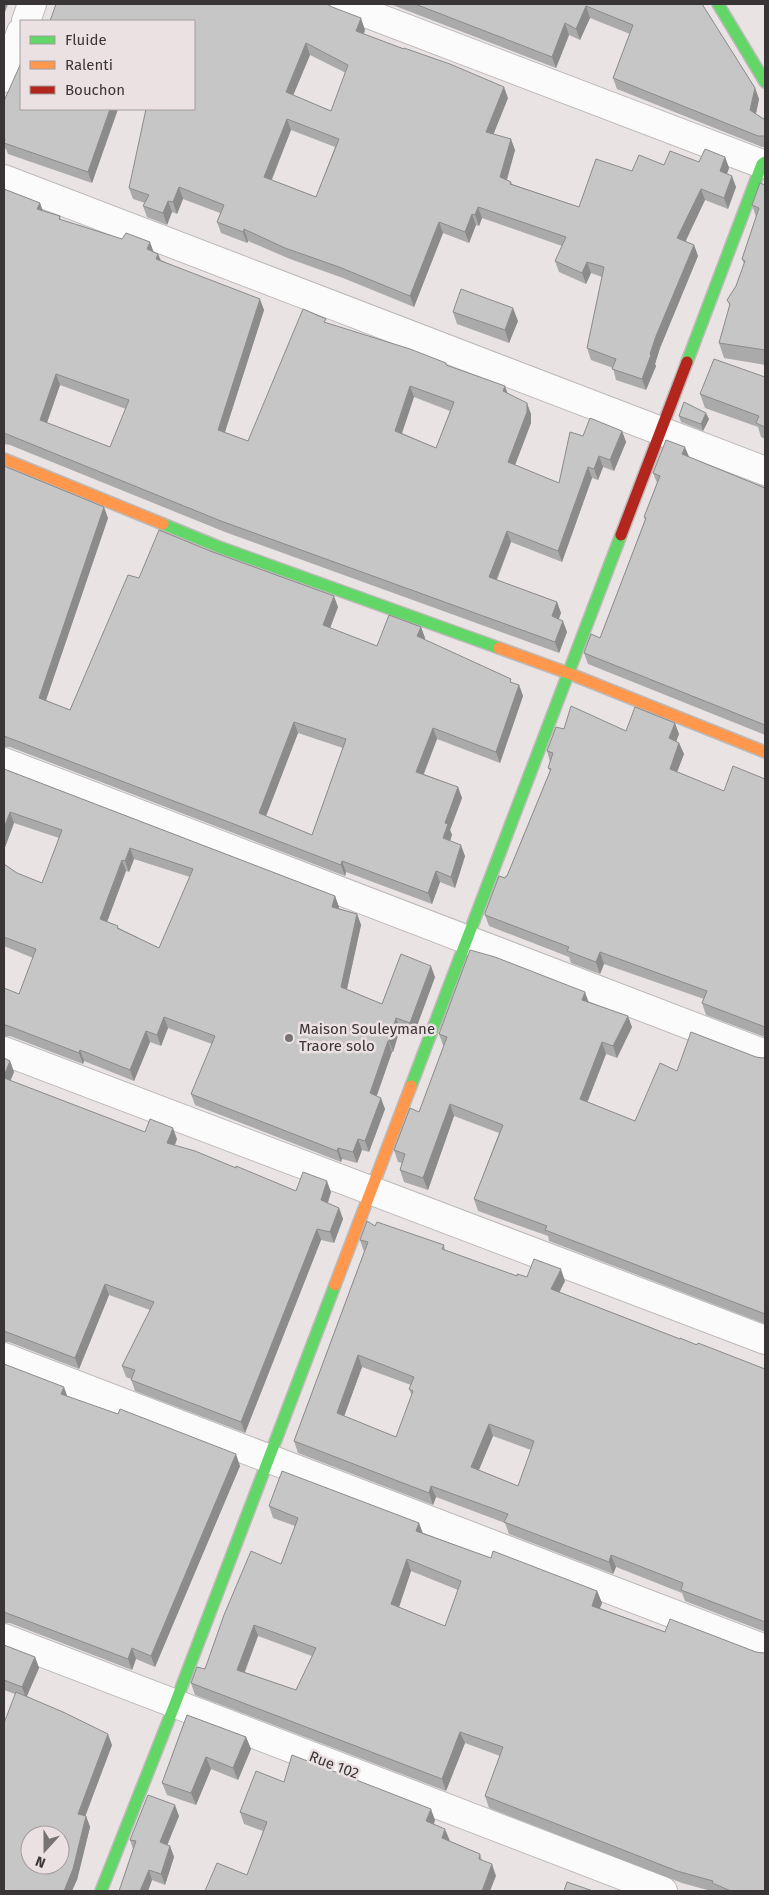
<svg xmlns="http://www.w3.org/2000/svg" width="769" height="1895" viewBox="0 0 769 1895" font-family="'Fira Sans',sans-serif">
	<style>
		.lines { fill: none; stroke-linecap: round; stroke-linejoin: round }
		.street-casing { stroke: #bebaba; stroke-width: 30 }
		.fast-casing { stroke: #bebaba; stroke-width: 14 }
		.slow-casing { stroke: #bebaba; stroke-width: 14 }
		.jam-casing { stroke: #bebaba; stroke-width: 14 }
		.street { stroke: #fcfbfb; stroke-width: 28 }
		.fast { stroke: #63d668; stroke-width: 11 }
		.slow { stroke: #ff974d; stroke-width: 11 }
		.jam { stroke: #b3261e; stroke-width: 11 }
		.wall { fill: #abaaab; fill-rule: evenodd }
		.shaded-wall { fill: #8b8b8b }
		.building { fill: #c7c6c7; stroke: #8b8b8b; fill-rule: evenodd }
		.poi-dot { fill: #777273; stroke: #ebe1e2; stroke-width: 2 }
		.labels { text-anchor: middle; dominant-baseline: central; stroke-width: 5; stroke-linejoin: round; paint-order: stroke }
		.poi-label { font-size: 15px; fill: #393536; stroke: #ebe1e2; text-anchor: start }
		.street-label { font-size: 15px; fill: #393536; stroke: #ebe1e2 }
	</style>
	<rect width="100%" height="100%" fill="#e9e3e4"/>
	<g class="lines">
		<defs>
			<path id="street" d="M342 4 762 164
				M26 21 32 4
				M4 78 21 32
				M4 179 765 471
				M4 762 765 1054
				M4 1051 765 1340
				M4 1357 765 1649
				M4 1638 663 1891"/>
			<path id="fast" d="M718 4 765 82
				M687 362 762 164 765 162
				M163 524 219 547 499 648
				M411 1086 621 535
				M101 1891 175 1704 335 1285"/>
			<path id="slow" d="M4 459 163 524
				M499 648 568 673 765 752
				M335 1285 411 1086"/>
			<path id="jam" d="M621 535 687 362"/>
		</defs>
		<use href="#street" class="street-casing"/>
		<use href="#fast" class="fast-casing"/>
		<use href="#slow" class="slow-casing"/>
		<use href="#jam" class="jam-casing"/>
		<use href="#street" class="street"/>
		<use href="#fast" class="fast"/>
		<use href="#slow" class="slow"/>
		<use href="#jam" class="jam"/>
	</g>
	<path class="wall" d="M390 4H702L755 88 759 99 756 114 765 120V147H762L617 89 613 78 630 34 590 18 580 40 569 35 556 68Z
		M194 21 365 30 364 34 508 98 493 134 515 150 507 180 511 182 512 184 579 207 632 171 664 165 699 162 725 157 729 168 727 174 736 187 728 209 705 200 685 241 694 245 698 256 660 348 655 364 656 366 646 390 616 380 613 368 591 360 587 348 602 277 591 273 586 284 559 272 555 261 562 246 482 218 479 226 476 225 469 243 443 233 414 307 343 278 290 259 248 241 247 243 221 233 217 222 220 213 183 199 177 214 172 212 167 225 147 217 143 206 145 203 133 199 129 188ZM310 55 346 73 331 111 293 95ZM291 130 335 147 316 197 272 180Z
		M4 101 21 109H118L92 183 8 154 6 149 4 148Z
		M765 185V365L724 358 719 343 730 306 727 300 736 286 744 264 742 259 756 217 752 205Z
		M4 189 40 203 42 210 60 216 61 220 158 254 161 260 264 310 225 432 248 441 327 323 447 366 508 394 531 414V423L515 465 559 483 583 436 622 431 626 442 614 471 603 467 598 480 592 478 562 562 511 542 497 580 557 602 561 613 558 619 567 632 559 653 225 532 10 445 4 444ZM60 385 126 409 110 447 47 423ZM414 397 450 411 436 448 402 433Z
		M453 312 518 321 509 343 457 324Z
		M765 377V439L761 437 758 427 705 408 700 394Z
		M679 416 709 419 703 431 681 422Z
		M689 457 765 488V735L588 664 584 653 600 638 620 586 645 520 644 517 657 483 653 473Z
		M4 466 108 518 46 700 70 710 139 578 338 607 330 628 377 646 421 627 425 638V640L512 683 519 685 523 696 500 763 437 739 424 774 458 787 462 798 450 830 452 835 450 841 465 856 455 888 440 882 432 904 346 872 345 876 10 747H4ZM298 733 343 748 312 835 266 816Z
		M564 729 626 731 679 734 676 741 679 743 684 754 677 772 724 791 765 779V1037L706 1015 702 1003 704 999 604 964 600 974 571 963 569 957 489 926 485 915 505 878 507 876 550 771 548 768 550 762 547 751Z
		M4 769 335 896 339 907 338 908 357 914 361 925 347 989 382 1004 435 977 414 1034 400 1029 393 1052H392L376 1096 385 1109 369 1152 362 1150 357 1163 342 1159 341 1162 195 1105 191 1094 212 1044 168 1028 161 1046 150 1042 134 1081 84 1061 83 1064 10 1036 4 1037V988L19 994 33 958 4 946V864L17 873 42 883 59 838 14 823 4 850ZM134 859 190 877 159 948 107 922 126 871 129 872Z
		M588 1002 632 1027 617 1058 606 1054 587 1102 635 1121 677 1071 756 1057 763 1058 765 1057V1324L549 1241 548 1236 478 1211 474 1199 499 1133 454 1116 428 1190 404 1182 400 1170 402 1163 398 1162 394 1150 419 1112 444 1046 443 1045 439 1034Z
		M4 1058 10 1061 14 1072 10 1081 145 1132 177 1139 175 1145 296 1191 331 1192 328 1203 339 1208 343 1219 334 1243 321 1240 245 1433 135 1391 131 1379 126 1377 122 1366 150 1310 109 1295 79 1369 9 1342H4Z
		M375 1226 444 1245 445 1250 517 1276 527 1277 565 1281 559 1292 680 1339 765 1369V1632L685 1601 682 1593 616 1567 613 1574 509 1534 505 1523 436 1497 433 1505 298 1453 294 1441 364 1252 360 1240ZM362 1367 411 1385 409 1389 412 1396 396 1437 344 1416ZM493 1436 531 1450 518 1486 479 1470Z
		M4 1364 67 1396 240 1466 155 1667 136 1659 132 1670 10 1623H4Z
		M269 1506 419 1523 423 1533 491 1558 597 1591 602 1603 600 1608 665 1632 756 1652 763 1653 765 1891H711L682 1883 489 1808 485 1796 500 1756 465 1743 446 1791 195 1695 191 1683 205 1669 281 1564 295 1526 273 1518ZM411 1571 458 1590 445 1626 399 1607ZM258 1636 312 1656 296 1690 245 1672Z
		M4 1645 35 1657 39 1668 27 1696 112 1745 85 1816H86L90 1827 77 1880 15 1694 4 1690Z
		M187 1715 246 1737 251 1749 238 1780 211 1769 196 1805 167 1795 162 1783Z
		M284 1782 435 1820 434 1824 450 1841 480 1854 482 1860 496 1876 247 1875 263 1831 244 1824 240 1812Z
		M179 1816 167 1845 170 1846 174 1857 165 1885 152 1880 148 1891H119L133 1849 130 1840Z"/>
	<path class="shaded-wall" d="M4 4H8L4 15Z
		M586 6 590 18 580 40 576 29Z
		M361 18 365 30 360 42 356 31Z
		M565 23 569 35 556 68 552 57Z
		M306 43 310 55 290 103 286 92Z
		M504 87 508 98 490 143 486 132Z
		M755 88 759 99 754 122 750 110Z
		M110 109H118L92 183 88 172Z
		M287 119 291 130 268 188 264 177Z
		M511 139 515 150 504 189 500 177Z
		M725 157 729 168 724 182 720 171Z
		M732 176 736 187 728 209 724 198Z
		M179 187 183 199 177 214 173 202Z
		M701 189 705 200 682 249 677 238Z
		M168 201 172 212 167 225 163 213Z
		M40 203 44 214 37 209Z
		M478 207 482 218 479 226 475 215Z
		M472 214 476 225 469 243 465 232Z
		M439 222 443 233 414 307 410 296Z
		M244 229 248 241 247 243 243 232Z
		M150 242 154 253 147 249Z
		M694 245 698 256 660 348 655 364 656 366 646 390 642 379 650 354 656 336Z
		M158 254 162 265 156 259Z
		M587 262 591 273 586 284 582 273Z
		M260 299 264 310 222 441 218 430Z
		M513 308 518 321 509 343 505 330Z
		M56 374 60 385 44 431 40 420Z
		M410 386 414 397 399 442 395 431Z
		M505 386 509 397 503 391Z
		M527 403 531 414V423L512 473 508 462Z
		M706 413 709 419 703 431 701 424Z
		M622 431 626 442 614 471 610 460Z
		M685 447 690 459 682 454Z
		M599 456 603 467 598 480 594 469Z
		M588 467 592 478 562 562 558 551Z
		M104 507 108 518 43 709 39 698Z
		M507 531 511 542 493 588 489 577Z
		M334 596 338 607 327 636 323 625Z
		M557 602 561 613 556 627 552 616Z
		M563 621 567 632 559 653 555 642Z
		M421 627 425 638 421 647 417 636Z
		M519 685 523 696 500 763 496 752Z
		M294 722 298 733 263 824 259 813Z
		M675 723 679 734 673 750 669 738Z
		M433 728 437 739 420 783 416 772Z
		M679 743 684 754 674 780 670 769Z
		M458 787 462 798 450 830 452 835 447 849 443 838 445 823Z
		M10 812 14 823 4 850V828Z
		M461 845 465 856 455 888 451 877Z
		M130 848 134 859 129 872 125 861Z
		M122 860 126 871 104 930 100 919Z
		M342 861 346 872 345 876 341 865Z
		M436 871 440 882 432 904 428 893Z
		M335 896 339 907 336 918 332 907Z
		M357 914 361 925 345 998 341 987Z
		M600 952 604 964 600 974 596 962Z
		M431 966 435 977 414 1034 410 1023Z
		M585 992 589 1003 582 1000Z
		M628 1016 632 1027 617 1058 613 1046Z
		M164 1017 168 1028 161 1046 157 1035Z
		M396 1018 400 1029 393 1052 389 1041Z
		M146 1031 150 1042 134 1081 130 1070Z
		M388 1041 392 1052 374 1104 370 1093Z
		M602 1042 606 1054 584 1111 580 1099Z
		M80 1050 84 1061 83 1064 79 1053Z
		M10 1061 14 1072 7 1089 4 1080V1076Z
		M381 1098 385 1109 369 1152 365 1141Z
		M450 1104 454 1116 428 1190 423 1178Z
		M173 1128 177 1139 171 1154 167 1143Z
		M358 1139 362 1150 357 1163 353 1152Z
		M338 1148 342 1159 341 1162 337 1151Z
		M327 1181 331 1192 325 1211 321 1200Z
		M339 1208 343 1219 334 1243 330 1232Z
		M317 1229 321 1240 245 1433 241 1422Z
		M561 1269 565 1281 555 1301 551 1289Z
		M105 1284 109 1295 79 1369 75 1358Z
		M358 1355 362 1367 341 1425 337 1413Z
		M64 1387 68 1398 61 1394Z
		M489 1424 493 1436 475 1479 471 1467Z
		M236 1454 240 1466 155 1667 151 1656Z
		M431 1486 436 1497 433 1505 429 1493Z
		M419 1523 423 1535 416 1531Z
		M611 1555 616 1567 613 1574 609 1562Z
		M407 1559 411 1571 396 1616 391 1604Z
		M597 1591 602 1603 596 1617 592 1606Z
		M254 1625 258 1636 241 1681 237 1670Z
		M132 1648 136 1659 132 1670 128 1659Z
		M35 1657 39 1668 26 1698 22 1687Z
		M460 1732 465 1743 446 1791 442 1779Z
		M108 1734 112 1745 82 1825 78 1814Z
		M246 1737 251 1749 238 1780 233 1768Z
		M206 1757 211 1769 196 1805 191 1793Z
		M175 1805 179 1816 164 1853 160 1842Z
		M431 1809 435 1820 430 1833 426 1821Z
		M86 1816 90 1827 77 1880 72 1891H64Z
		M445 1829 450 1841 442 1838Z
		M170 1846 174 1857 165 1885 161 1874Z
		M492 1864 496 1876 490 1891H482Z
		M149 1870 152 1880 148 1891H140Z"/>
	<path class="building" d="M56 4H327L332 7 361 18 356 31 404 49V48L450 64 504 87 486 132 511 139 500 177 511 182 510 184 579 207 596 159 632 171 639 155 664 165 670 151 699 162 705 149 725 157 720 171 732 176 724 198 701 189 677 238 694 245 656 336 650 354 651 355 642 379 612 369 616 359 587 348 604 267 587 262 582 273 555 261 566 237 478 207 475 215 472 214 465 232 439 222 410 296 339 267 285 248 244 229 243 232 217 222 224 205 179 187 173 202 168 201 163 213 143 206 149 195 129 188 146 109H194V21H50ZM306 43 348 65 331 111 286 92ZM287 119 339 139 316 197 264 177Z
		M415 4H702L755 88 750 110 765 120V136H758L613 78 633 25 586 6 576 29 565 23 552 57Z
		M21 63V109H110L88 172 4 143 5 139H4V101Z
		M760 183 765 185V350L719 343 730 304 727 300 736 286 745 261 742 259 759 208 752 205Z
		M4 189 40 203 37 209 60 216 59 219 122 239 126 233 150 242 147 249 158 254 156 259 260 299 218 430 248 441 303 309 326 319 324 322 410 349 446 363V365L505 386 503 391 527 403V412L508 462 559 483 570 432 583 436 590 418 622 431 610 460 599 456 594 469 588 467 558 551 507 531 489 577 557 602 552 616 563 621 555 642 221 521 4 433ZM56 374 129 400 110 447 40 420ZM410 386 454 402 436 448 395 431Z
		M461 289 513 308 505 330 453 312Z
		M714 359 765 377V427L756 423 759 416 700 394Z
		M684 402 706 413 701 424 679 416Z
		M666 440 685 447 682 454 765 488V725L584 653 591 634 600 638 620 586 646 518 644 517 660 476 653 473Z
		M4 466 104 507 39 698 70 710 128 575 139 578 159 530 210 551 334 596 323 625 377 646 389 615 421 627 417 636 511 679 510 682 519 685 496 752 433 728 416 772 458 787 445 823 448 824 443 838 461 845 451 877 436 871 428 893 342 861 341 865 4 736ZM294 722 346 739 312 835 259 813Z
		M571 706 626 731 635 707 675 723 669 738 679 743 670 769 724 791 733 766 765 779V1027L702 1003 707 991 600 952 596 962 567 951 569 947 485 915V913L499 876 505 878 506 876H507L551 769 548 768 553 753 547 751 556 727 564 729Z
		M4 769 335 896 332 907 357 914 341 987 382 1004 401 954 431 966 410 1023 396 1018 389 1041H388L370 1093 381 1098 365 1141 358 1139 353 1152 338 1148 337 1151 191 1094 215 1036 164 1017 157 1035 146 1031 130 1070 80 1050 79 1053 6 1025H4V988L19 994 36 949 4 937V864L17 873 42 883 62 830 10 812 4 828ZM130 848 193 869 159 948 117 928 118 926 100 919 122 860 125 861Z
		M470 950 495 957 585 992 582 1000 628 1016 613 1046 602 1042 580 1099 635 1121 660 1063 677 1071 691 1032 756 1057 763 1058 765 1057V1314L545 1230 547 1226 474 1199 503 1125 450 1104 423 1178 400 1170 405 1154 394 1150 410 1108 419 1112 447 1037 439 1034Z
		M4 1058 10 1061 4 1076Z
		M4 1078 145 1132 150 1119 173 1128 167 1143 195 1151 236 1168V1166L296 1191 303 1172 327 1181 321 1200 339 1208 330 1232 317 1229 241 1422 131 1380 135 1370 122 1366 154 1302 105 1284 75 1358 4 1331Z
		M367 1221 375 1226 377 1222 444 1245 442 1249 517 1276V1274L527 1277 534 1259 561 1269 551 1289 680 1339V1338L697 1345 698 1343 765 1369V1622L681 1590 683 1583 611 1555 609 1562 504 1522 508 1514 431 1486 429 1493 294 1441 368 1242 360 1240ZM358 1355 414 1377 409 1389 413 1391 396 1437 337 1413ZM489 1424 534 1441 518 1486 471 1467Z
		M4 1364 64 1387 61 1394 118 1414 120 1409 236 1454 151 1656 132 1648 128 1659 4 1612Z
		M282 1471 419 1523 416 1531 491 1558 493 1551 597 1591 592 1606 665 1632 670 1619 756 1652 763 1653 765 1652V1891H731L712 1883 713 1881 677 1871 485 1796 503 1747 460 1732 442 1779 191 1683 197 1667 205 1669 224 1615 251 1551 281 1564 298 1518 269 1506ZM407 1559 461 1581 445 1626 391 1604ZM254 1625 316 1648 296 1690 237 1670Z
		M4 1645 35 1657 22 1687 4 1680Z
		M16 1692 63 1712 108 1734 78 1814 86 1816 73 1869 64 1891H4V1723ZM30 1835H60V1865H30Z
		M187 1715 246 1737 233 1768 206 1757 191 1793 162 1783Z
		M292 1755 431 1809 426 1821 445 1829 442 1838 480 1854 479 1859 492 1864 482 1891H205L217 1863 247 1875 267 1822 240 1812 256 1771 284 1782Z
		M148 1795 175 1805 160 1842 170 1846 161 1874 149 1870 140 1891H119L136 1841 130 1840Z
		M567 1882 593 1891H564Z"/>
	<circle class="poi-dot" cx="289" cy="1038" r="5"/>
	<g class="labels">
		<g class="poi-label">
			<text x="299" y="1029">Maison Souleymane<tspan x="299" dy="17">Traore solo</tspan></text>
		</g>
		<g class="street-label">
			<text transform="translate(334 1765) rotate(21)">Rue 102</text>
		</g>
	</g>
	<rect width="769" height="1895" fill="none" stroke="#393536" stroke-width="10"/>
	<rect x="20" y="20" width="175" height="90" fill="#ebe1e2" stroke="#a49c9d"/>
	<rect x="30" y="36" width="25" height="8" fill="#63d668" stroke="#a49c9d"/>
	<text x="65" y="45" font-size="15" fill="#393536">Fluide</text>
	<rect x="30" y="61" width="25" height="8" fill="#ff974d" stroke="#a49c9d"/>
	<text x="65" y="70" font-size="15" fill="#393536">Ralenti</text>
	<rect x="30" y="86" width="25" height="8" fill="#b3261e" stroke="#a49c9d"/>
	<text x="65" y="95" font-size="15" fill="#393536">Bouchon</text>
	<g transform="translate(45 1850) rotate(201)"><circle r="24" fill="#ebe1e2" stroke="#a49c9d"/>
	<path d="M0-4L9 19L0 12L-9 19Z" fill="#777273"/>
	<text y="-8" font-size="14" font-weight="bold" text-anchor="middle" fill="#393536">N</text>
	</g>
</svg>
